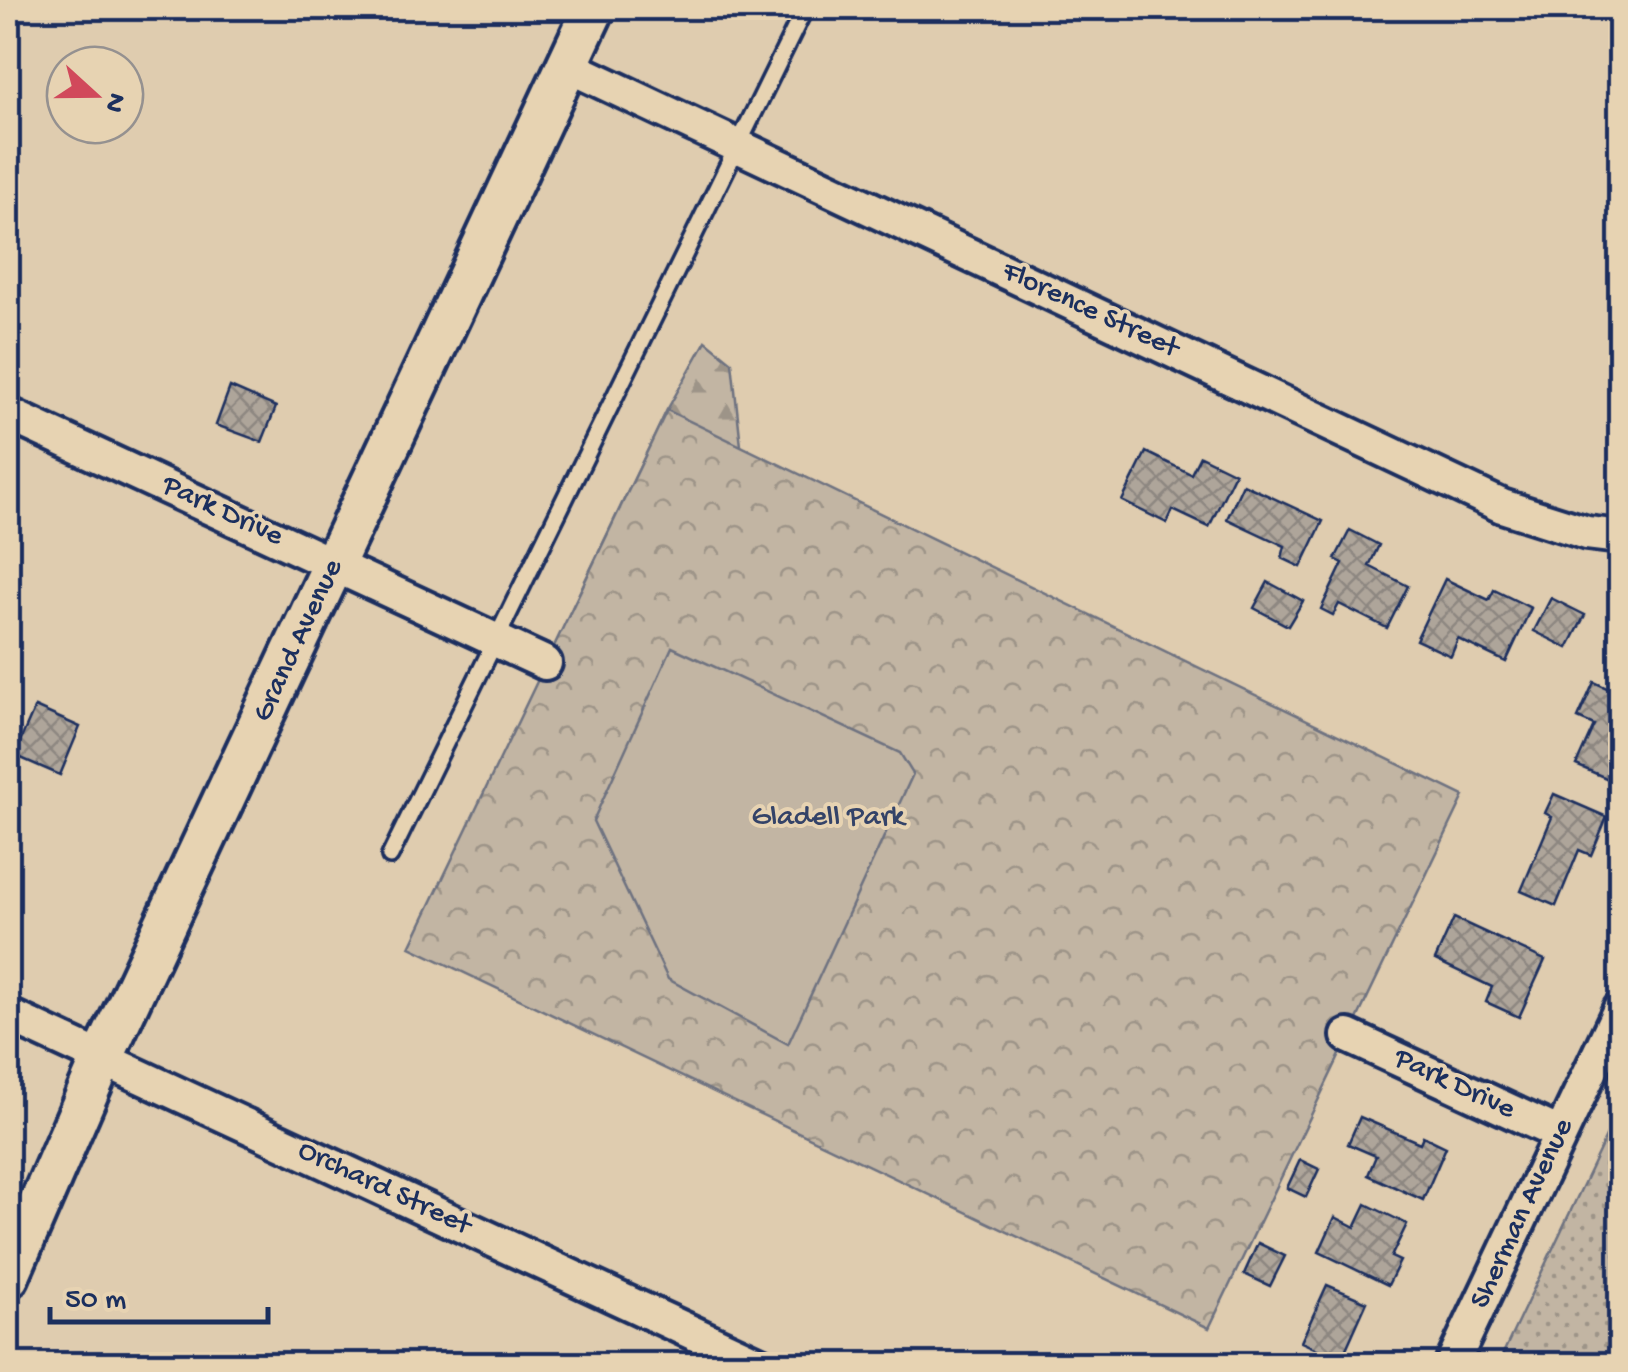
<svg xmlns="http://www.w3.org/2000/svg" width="1628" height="1372" viewBox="0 0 1628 1372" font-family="'Gochi Hand',sans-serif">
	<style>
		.grass { fill: url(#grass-dots); stroke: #6e7280; stroke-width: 2.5 }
		.forest { fill: url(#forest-firs); stroke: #6e7280; stroke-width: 2.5 }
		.park { fill: url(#park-crowns); stroke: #6e7280; stroke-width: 2.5 }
		.pitch { fill: #c2b5a3; stroke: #6e7280; stroke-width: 2.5 }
		.building { fill: url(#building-cross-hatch); stroke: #1b2f5e; stroke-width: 2.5 }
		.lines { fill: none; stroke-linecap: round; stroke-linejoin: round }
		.service-casing { stroke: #1b2f5e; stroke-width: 22 }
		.minor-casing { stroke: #1b2f5e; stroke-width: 40 }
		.tertiary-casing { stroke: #1b2f5e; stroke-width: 48 }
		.service { stroke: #e7d3b2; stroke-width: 15 }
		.minor { stroke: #e7d3b2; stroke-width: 32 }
		.tertiary { stroke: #e7d3b2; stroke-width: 40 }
		.labels { text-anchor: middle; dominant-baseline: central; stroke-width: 8; stroke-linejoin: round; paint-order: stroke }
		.street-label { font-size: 30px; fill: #1b2f5e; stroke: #e7d3b2 }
		.park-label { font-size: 30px; fill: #344368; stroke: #e7d3b2 }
	</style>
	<defs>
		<pattern id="grass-dots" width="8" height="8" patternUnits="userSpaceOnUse" patternTransform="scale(2.5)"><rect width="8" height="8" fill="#c2b5a3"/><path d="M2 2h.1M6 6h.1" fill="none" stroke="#9d9488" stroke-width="1.8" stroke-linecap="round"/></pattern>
		<pattern id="forest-firs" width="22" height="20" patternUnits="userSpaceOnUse" patternTransform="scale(2.5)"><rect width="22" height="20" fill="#c2b5a3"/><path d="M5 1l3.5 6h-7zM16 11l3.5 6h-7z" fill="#9d9488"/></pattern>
		<pattern id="park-crowns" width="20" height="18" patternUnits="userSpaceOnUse" patternTransform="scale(2.5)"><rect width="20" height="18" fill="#c2b5a3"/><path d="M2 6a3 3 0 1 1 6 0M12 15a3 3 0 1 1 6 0" fill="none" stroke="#9d9488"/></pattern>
		<pattern id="building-cross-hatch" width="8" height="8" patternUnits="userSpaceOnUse" patternTransform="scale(2.5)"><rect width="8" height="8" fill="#aea59a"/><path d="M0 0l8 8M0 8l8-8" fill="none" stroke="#8d8781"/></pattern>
	</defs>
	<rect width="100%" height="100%" fill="#dfccaf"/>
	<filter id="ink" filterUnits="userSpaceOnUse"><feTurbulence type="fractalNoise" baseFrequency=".01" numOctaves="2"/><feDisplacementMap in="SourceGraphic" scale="20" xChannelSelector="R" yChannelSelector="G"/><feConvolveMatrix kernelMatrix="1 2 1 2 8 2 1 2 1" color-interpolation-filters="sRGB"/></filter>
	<g filter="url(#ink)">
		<path class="grass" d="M1620 1107V1364H1498Z"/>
		<path class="forest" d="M706 341 732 362 741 446 768 519 569 614 667 410Z"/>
		<path class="park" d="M667 410 1464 796 1209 1328 410 947Z"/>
		<path class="pitch" d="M672 647 900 753 913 774 788 1044 668 979 593 821Z"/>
		<path class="building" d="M230 387 276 407 262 442 216 425Z
			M1146 452 1191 474 1200 456 1235 473 1209 527 1173 510 1167 523 1122 501Z
			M1243 484 1323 521 1301 567 1282 558 1285 546 1227 519Z
			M1350 530 1379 545 1369 566 1408 586 1387 628 1339 604 1333 615 1321 609 1343 563 1335 559Z
			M1445 579 1489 600 1494 590 1531 608 1506 662 1458 639 1451 656 1416 640Z
			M1268 582 1303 601 1288 626 1254 608Z
			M1551 598 1585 615 1568 648 1534 631Z
			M1594 682 1620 694V784L1576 765 1594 725 1578 718Z
			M35 707 80 727 60 775 14 755Z
			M1554 794 1607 817 1591 855 1579 850 1556 906 1521 891 1552 817 1545 813Z
			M1454 918 1545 960 1519 1017 1486 1002 1492 987 1435 960Z
			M1360 1117 1420 1143 1423 1136 1446 1147 1423 1200 1368 1175 1376 1156 1348 1144Z
			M1300 1160 1319 1169 1306 1197 1287 1188Z
			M1366 1204 1407 1224 1391 1257 1400 1261 1388 1285 1319 1252 1335 1217 1355 1227Z
			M1258 1243 1285 1256 1270 1286 1244 1274Z
			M1327 1285 1367 1302 1341 1360 1301 1342Z"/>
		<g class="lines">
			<defs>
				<path id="service" d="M390 856 805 8"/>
				<path id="minor" d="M566 65 1502 506 1587 533 1620 537
					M8 414 545 663
					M8 1015 760 1364
					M1348 1036 1560 1134
					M1452 1364 1620 1009"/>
				<path id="tertiary" d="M8 1277 103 1057 594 8"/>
			</defs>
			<use href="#service" class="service-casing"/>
			<use href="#minor" class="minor-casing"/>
			<use href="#tertiary" class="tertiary-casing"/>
			<use href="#service" class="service"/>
			<use href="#minor" class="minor"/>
			<use href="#tertiary" class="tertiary"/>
		</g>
	</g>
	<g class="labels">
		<g class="street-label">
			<text transform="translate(1090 311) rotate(25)">Florence Street</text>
			<text transform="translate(222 512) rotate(25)">Park Drive</text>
			<text transform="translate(299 641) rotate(-65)">Grand Avenue</text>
			<text transform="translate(1454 1085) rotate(25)">Park Drive</text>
			<text transform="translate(384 1189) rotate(25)">Orchard Street</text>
			<text transform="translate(1523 1214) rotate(-65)">Sherman Avenue</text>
		</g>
		<g class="park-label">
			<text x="828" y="818">Gladell Park</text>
		</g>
	</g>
	<rect width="1628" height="1372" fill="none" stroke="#e7d3b2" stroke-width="40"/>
	<rect x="20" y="20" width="1588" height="1332" fill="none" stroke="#1b2f5e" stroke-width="4" filter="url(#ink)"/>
	<g transform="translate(95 95) rotate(111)"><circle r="48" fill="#e7d3b2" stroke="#959190" stroke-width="2.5"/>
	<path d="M0-8L18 38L0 25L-18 38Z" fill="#d1495b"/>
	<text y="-15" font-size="28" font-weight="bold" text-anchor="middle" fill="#1b2f5e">N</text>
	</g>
	<path d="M50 1307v15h218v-15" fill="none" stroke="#1b2f5e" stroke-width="5"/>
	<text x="65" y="1307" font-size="30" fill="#1b2f5e" stroke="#e7d3b2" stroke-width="8" paint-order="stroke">50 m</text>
</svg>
